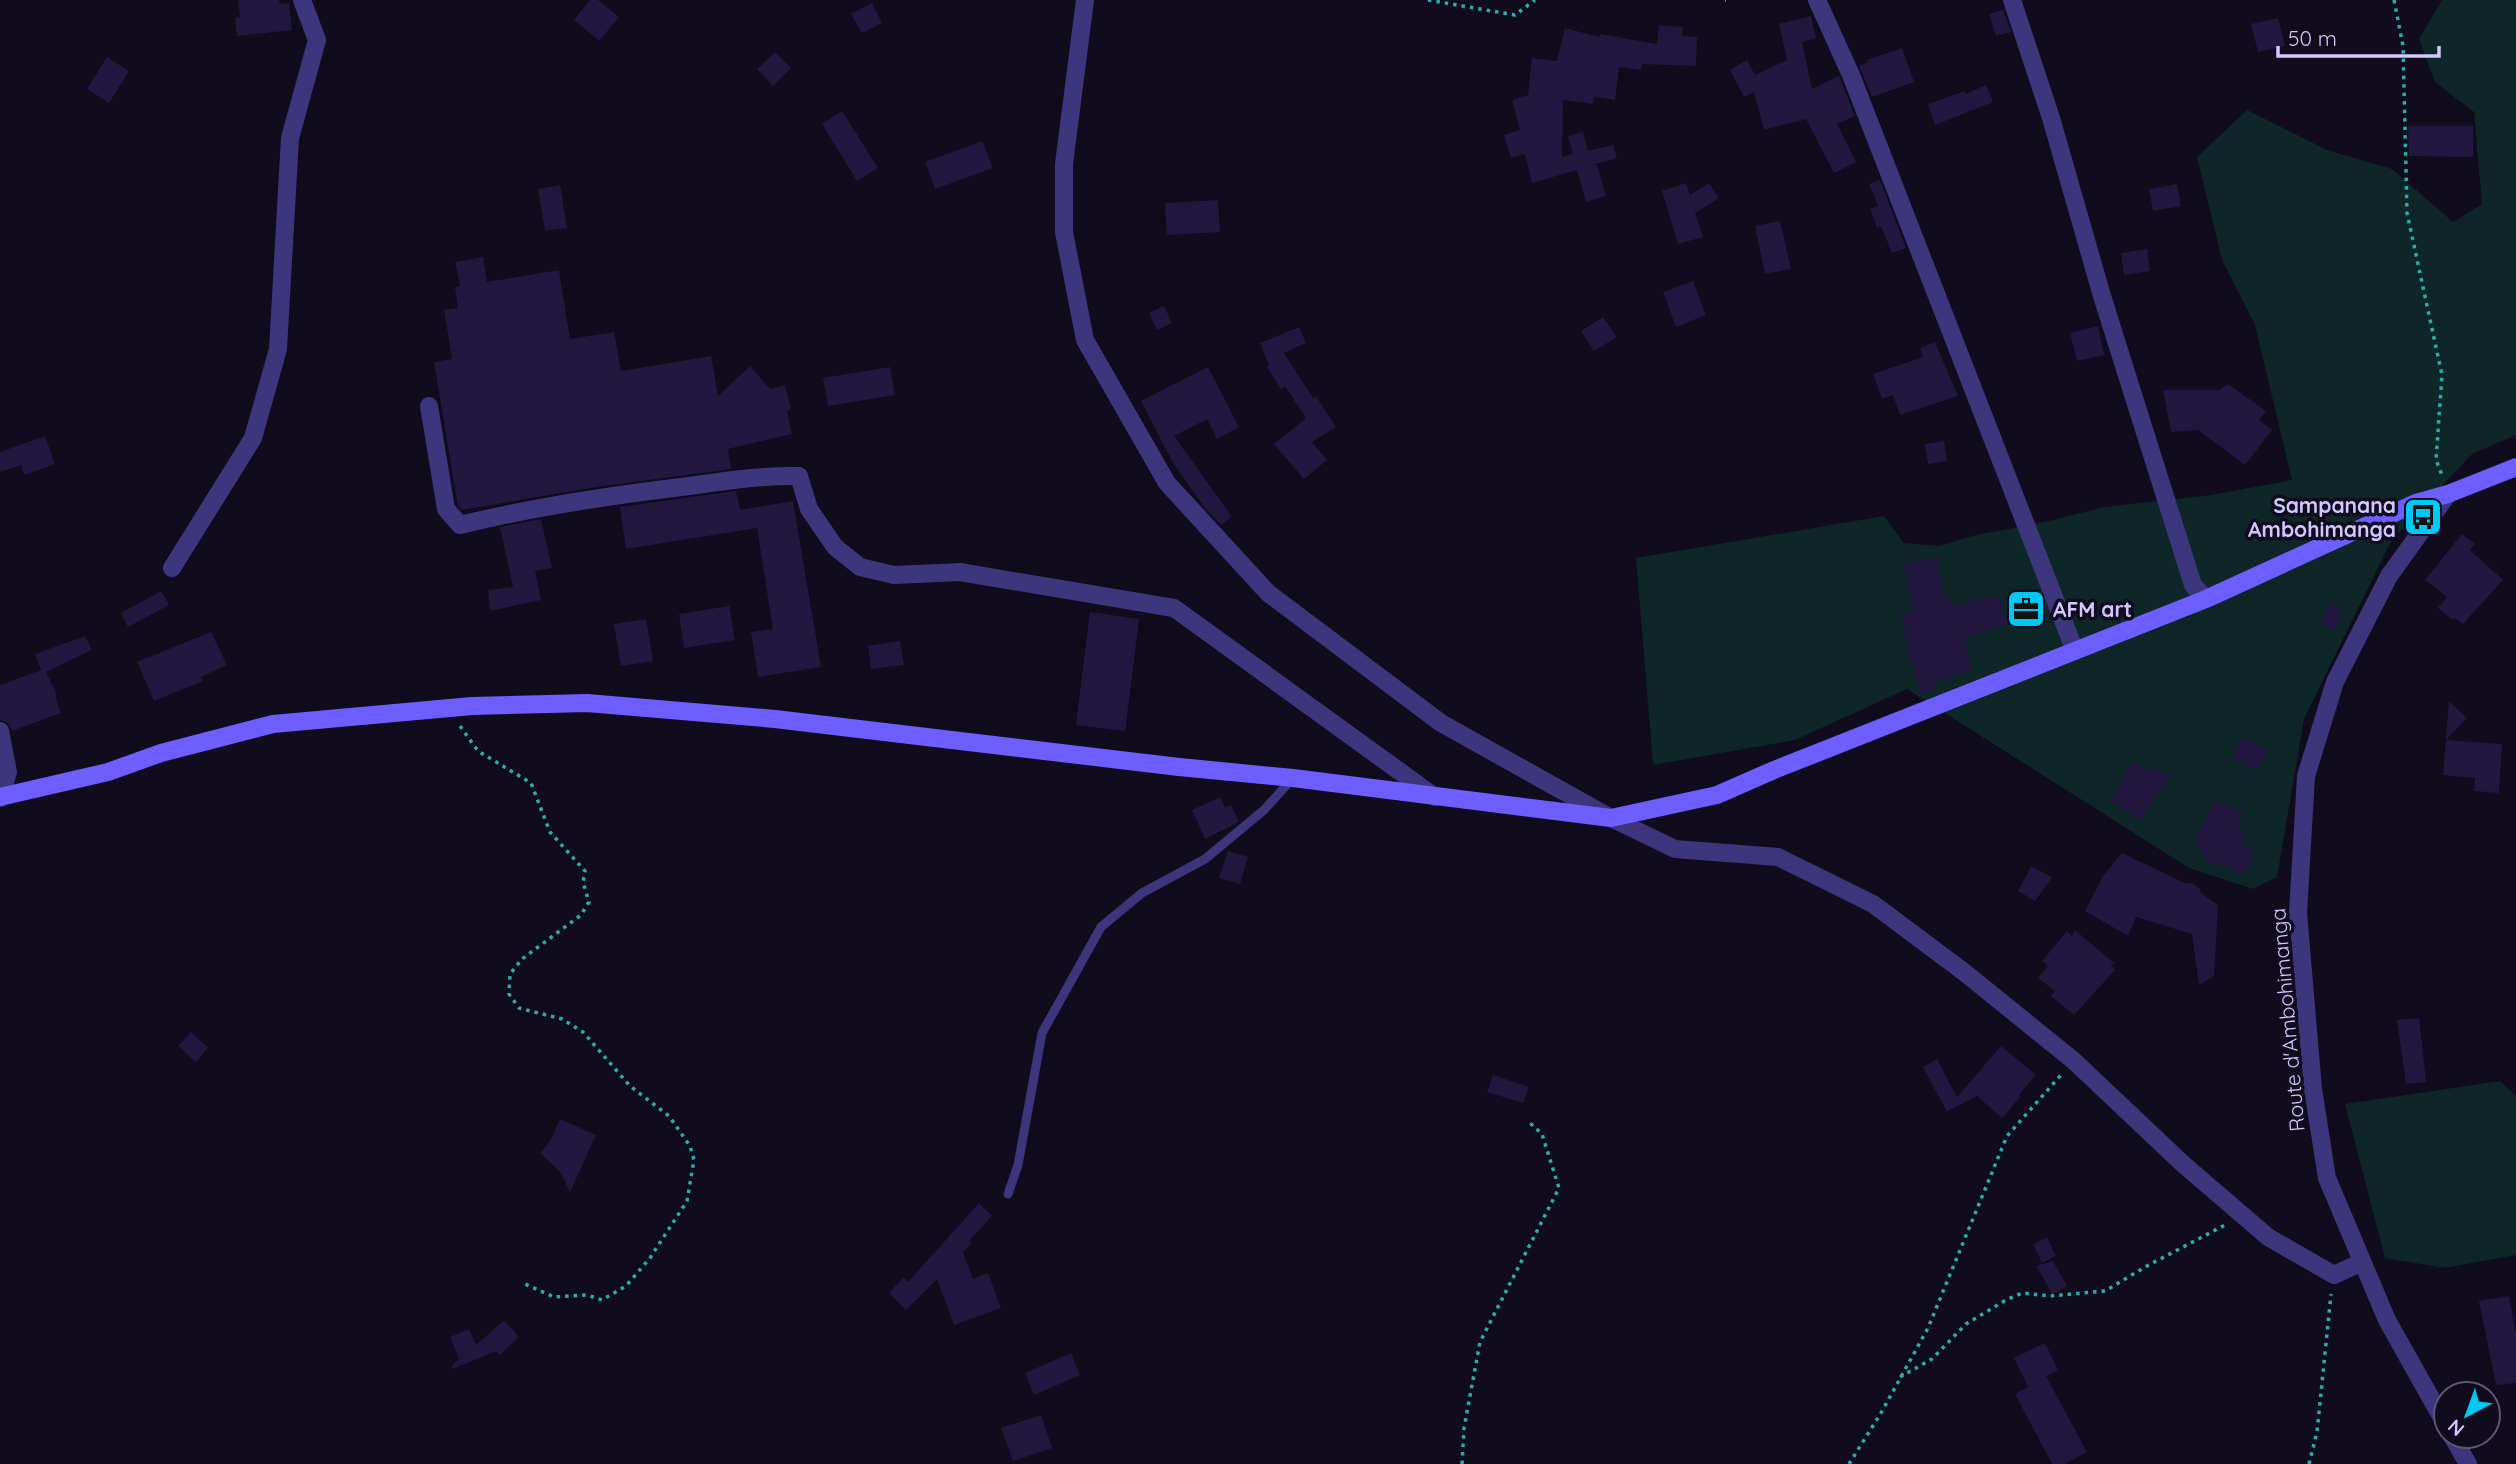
<svg xmlns="http://www.w3.org/2000/svg" width="2516" height="1464" viewBox="0 0 2516 1464" font-family="Quicksand,sans-serif">
	<style>
		.green { fill: #0e2627 }
		.building { fill: #22173e }
		.lines { fill: none; stroke-linecap: round; stroke-linejoin: round }
		.path { stroke: #2cacae; stroke-width: 3.5; stroke-dasharray: 3.5 5; stroke-linecap: butt }
		.service { stroke: #3e367c; stroke-width: 9 }
		.minor { stroke: #3e367c; stroke-width: 18 }
		.tertiary { stroke: #3e367c; stroke-width: 18 }
		.secondary { stroke: #6e5eff; stroke-width: 18 }
		.labels { text-anchor: middle; dominant-baseline: central; stroke-width: 7; stroke-linejoin: round; paint-order: stroke }
		.poi-label { font-size: 21px; font-weight: bold; fill: #d2c7ff; stroke: #100b1d; text-anchor: end }
		.street-label { font-size: 21px; fill: #d2c7ff; stroke: #100b1d }
	</style>
	<rect width="100%" height="100%" fill="#100b1d"/>
	<path class="green" d="M2442 0H2516V435L2472 454 2391 541 2304 719 2277 877 2253 889 2189 868 1907 689 1795 740 1653 765 1636 558 1884 516 1904 543 1939 546 1972 536 2049 521 2104 507 2211 495 2292 480 2255 325 2222 260 2197 157 2247 110 2327 150 2392 169 2453 222 2482 204 2474 112 2435 82 2419 39Z
		M2500 1081 2516 1096V1255L2445 1268 2385 1258 2345 1104Z"/>
	<path class="building" d="M238 0H279L280 4 289 3 292 30 237 36 235 18 240 17Z
		M590 0H598L619 17 599 41 574 20Z
		M872 3 882 23 862 33 851 14Z
		M2003 10 2011 32 1996 36 1989 14Z
		M1811 16 1816 38 1802 42 1812 89 1839 76 1855 116 1837 124 1856 162 1834 173 1806 119 1764 130 1754 92 1744 97 1730 70 1747 60 1755 75 1787 60 1779 24Z
		M2278 18 2285 46 2258 52 2251 24Z
		M1659 25 1683 27 1682 36 1697 37 1696 66 1642 64 1641 70 1619 67 1615 100 1594 97 1593 104 1563 100 1562 157 1573 154 1568 136 1583 132 1588 151 1613 145 1617 158 1593 165H1597L1606 196 1586 202 1577 170 1532 183 1525 154 1511 158 1504 135 1520 130 1512 100 1528 95 1532 58 1557 61 1565 28 1599 37 1600 34 1657 44Z
		M1902 48 1914 82 1872 97 1859 66 1868 62 1867 60Z
		M775 52 791 68 773 86 757 69Z
		M107 57 129 71 109 103 87 89Z
		M1986 85 1993 102 1935 125 1928 104 1965 91 1966 94Z
		M842 111 878 168 857 181 822 124Z
		M2408 126H2473V157L2409 156Z
		M982 141 993 168 935 189 925 162Z
		M1880 180 1906 248 1892 253 1881 226 1877 228 1870 209 1878 206 1869 184Z
		M1686 183 1690 195 1709 183 1719 198 1695 213 1703 237 1678 244 1662 191Z
		M2177 184 2181 206 2153 211 2149 189Z
		M560 185 567 228 545 231 538 189Z
		M1218 200 1220 232 1167 235 1165 203Z
		M1780 221 1791 269 1765 274 1755 226Z
		M2147 249 2150 271 2124 275 2121 253Z
		M483 257 487 282 559 270 570 339 614 332 621 371 711 356 718 396 750 366 770 389 785 385 791 409 787 411 792 434 728 449 731 469 596 487 462 510 458 506 434 362 452 359 444 310 458 308 455 287 460 286 455 262Z
		M1693 281 1706 315 1676 327 1663 292Z
		M1164 306 1172 323 1157 330 1149 313Z
		M1603 317 1617 337 1594 351 1581 331Z
		M2098 326 2104 355 2077 361 2070 333Z
		M1299 327 1306 343 1284 353 1313 398 1316 396 1336 427 1312 442 1327 460 1304 479 1274 444 1306 418 1285 386 1281 389 1267 367 1269 365 1260 343Z
		M1935 342 1958 396 1900 415 1893 395 1882 399 1873 374 1923 357 1920 348Z
		M890 367 895 395 828 406 823 378Z
		M1208 367 1239 427 1217 439 1207 419 1174 436 1232 517 1221 525 1205 508 1173 463 1141 401Z
		M2228 384 2266 411 2259 420 2272 430 2245 465 2198 430 2171 432 2163 390H2219Z
		M45 436 55 464 24 475 21 465 0 472V452Z
		M1944 441 1947 461 1928 464 1925 444Z
		M736 491 740 510 793 501 821 667 758 677 751 632 773 629 757 528 626 549 620 507Z
		M541 519 552 568 535 571 541 600 490 611 488 590 513 587 500 527Z
		M2462 534 2475 544 2470 550 2503 580 2463 624 2455 618 2453 620 2438 608 2447 597 2425 580Z
		M1937 558 1944 596 1949 595 1952 606 2000 595 2008 624 1964 638 1972 671 1933 681 1936 689 1920 694 1911 663 1901 614 1913 612 1904 564Z
		M161 591 169 605 128 627 121 613Z
		M2330 603 2344 612 2333 631 2319 622Z
		M729 606 735 640 684 648 679 614Z
		M1090 612 1139 619 1125 731 1076 725Z
		M646 619 653 661 621 666 614 624Z
		M211 632 227 665 201 677 203 681 154 701 137 662Z
		M85 636 92 650 46 672 57 695 55 696 61 713 12 731 8 723 0 720V685L41 670 35 654Z
		M900 641 904 665 871 669 868 646Z
		M2449 701 2467 718 2446 740 2502 744 2499 793 2474 791 2475 778 2443 775Z
		M2242 737 2267 749 2257 771 2232 760Z
		M2135 762 2151 772 2155 766 2170 776 2141 820 2110 800Z
		M1220 797 1225 807 1231 805 1239 822 1205 839 1192 810Z
		M2215 801 2243 810 2237 825 2243 830 2245 846 2251 850 2253 864 2240 874 2222 864 2204 861 2195 836Z
		M1228 851 1248 857 1240 884 1219 878Z
		M2122 853 2185 883H2192L2200 889 2201 893 2218 905 2214 976 2199 985 2192 934 2136 917 2128 936 2085 911 2103 876Z
		M2031 866 2052 877 2035 901 2018 891Z
		M2075 930 2114 963 2111 966 2115 970 2074 1015 2051 996 2055 991 2038 978 2048 966 2042 961 2067 931 2072 936Z
		M2419 1018 2426 1082 2406 1084 2397 1020Z
		M191 1032 208 1048 196 1062 178 1046Z
		M2001 1046 2036 1075 2019 1095 2021 1096 2002 1118 1977 1096 1945 1112 1946 1110 1923 1067 1937 1059 1957 1097Z
		M1493 1075 1529 1087 1523 1103 1487 1092Z
		M560 1119 596 1135 570 1192 561 1173 540 1153 549 1143Z
		M979 1203 992 1216 969 1241 972 1243 963 1252 973 1279 988 1273 1001 1308 954 1325 937 1279 906 1310 889 1293 904 1277 908 1282Z
		M2047 1237 2056 1256 2042 1263 2033 1244Z
		M2053 1261 2067 1286 2053 1295 2036 1266Z
		M2509 1296 2516 1334V1383L2496 1385 2479 1301Z
		M504 1320 519 1337 500 1355 496 1351 453 1369 451 1366 459 1359 450 1337 469 1329 476 1345Z
		M2045 1343 2058 1370 2046 1376 2087 1452 2065 1464H2052L2015 1394 2028 1387 2014 1358Z
		M1071 1353 1080 1375 1034 1395 1025 1373Z
		M1041 1415 1052 1448 1013 1461 1001 1428Z"/>
	<g class="lines">
		<path class="path" d="M1428 0 1515 15 1535 0
			M1725 0H1726
			M2394 0 2403 46 2407 213 2442 375 2436 460 2442 475
			M460 726 478 751 531 783 550 832 585 871 583 882 589 902 581 915 522 959 510 974 509 994 519 1008 562 1019 583 1032 630 1086 669 1116 690 1146 694 1160 687 1201 650 1258 626 1286 602 1300 587 1295 554 1297 523 1283
			M1900 1377 1932 1359 1966 1324 2006 1300 2022 1293 2050 1296 2105 1291 2145 1267 2225 1225
			M1462 1464 1464 1428 1480 1342 1559 1188 1542 1134 1529 1122
			M1849 1464 1881 1413 1928 1328 2007 1136 2061 1075
			M2309 1464 2317 1432 2331 1294"/>
		<path class="service" d="M1008 1194 1018 1165 1042 1033 1101 927 1142 893 1205 859 1264 810 1292 779"/>
		<path class="minor" d="M1085 0 1064 164V232L1085 340 1167 483 1268 593 1441 723 1611 818 1675 849 1778 857 1873 904 1964 972 2074 1061 2183 1164 2268 1237 2334 1275 2362 1262
			M1817 0 1851 75 2075 651
			M2012 0 2051 118 2102 296 2193 585 2206 599
			M429 406 446 509 460 525C533 507 607 496 681 487 720 482 760 475 799 476L809 509 835 547 860 567 894 575 960 572 1174 608 1435 797
			M172 568 253 438 278 349 290 138 317 40 302 0
			M0 731 8 772 0 798"/>
		<path class="tertiary" d="M2446 1425 2387 1320 2327 1178 2313 1089 2298 913 2306 776 2335 682 2389 576 2448 494
			M2452 1436 2468 1464"/>
		<path class="secondary" d="M0 797 108 772 161 753 273 724 472 706 587 703 775 719 1179 767 1293 778 1611 818 1717 795 1774 770 2206 599 2416 503 2448 494 2516 467"/>
	</g>
	<defs>
		<symbol id="bus-square" viewBox="-11 -11 22 22"><rect x="-9" y="-9" width="18" height="18" rx="4" fill="#00c8f2" stroke="#100b1d"/><path d="M-5-6H5V4H4V6H2V4H-2V6H-4V4H-5ZM-3.5-4V0h7V-4ZM-3.5 1.2v1.5H-2V1.2ZM2 1.2v1.5H3.5V1.2Z" fill="#111"/></symbol>
		<symbol id="office-square" viewBox="-11 -11 22 22"><rect x="-9" y="-9" width="18" height="18" rx="4" fill="#00c8f2" stroke="#100b1d"/><path d="M-6-3h4V-5.5h4V-3h4V5H-6ZM-1-4.5V-3h2v-1.5ZM-6 0V1H6V0Z" fill="#111"/></symbol>
	</defs>
	<g fill-rule="evenodd">
		<use href="#bus-square" x="2401" y="495" width="44" height="44"/>
		<use href="#office-square" x="2004" y="587" width="44" height="44"/>
	</g>
	<g class="labels">
		<g class="poi-label">
			<text x="2396" y="505">Sampanana<tspan x="2396" dy="24">Ambohimanga</tspan></text>
			<text x="2053" y="609" text-anchor="start">AFM art</text>
		</g>
		<g class="street-label">
			<text transform="translate(2287 1020) rotate(-95)">Route d'Ambohimanga</text>
		</g>
	</g>
	<g transform="translate(2467 1415) rotate(221)"><circle r="33" fill="#100b1d" stroke="#5e5677" stroke-width="2"/>
	<path d="M0-5L12 26L0 18L-12 26Z" fill="#00c8f2"/>
	<text y="-10" font-size="19" font-weight="bold" text-anchor="middle" fill="#d2c7ff">N</text>
	</g>
	<path d="M2278 46v10h161v-10" fill="none" stroke="#d2c7ff" stroke-width="3.5"/>
	<text x="2288" y="46" font-size="21" fill="#d2c7ff" stroke="#100b1d" stroke-width="5" paint-order="stroke">50 m</text>
</svg>
